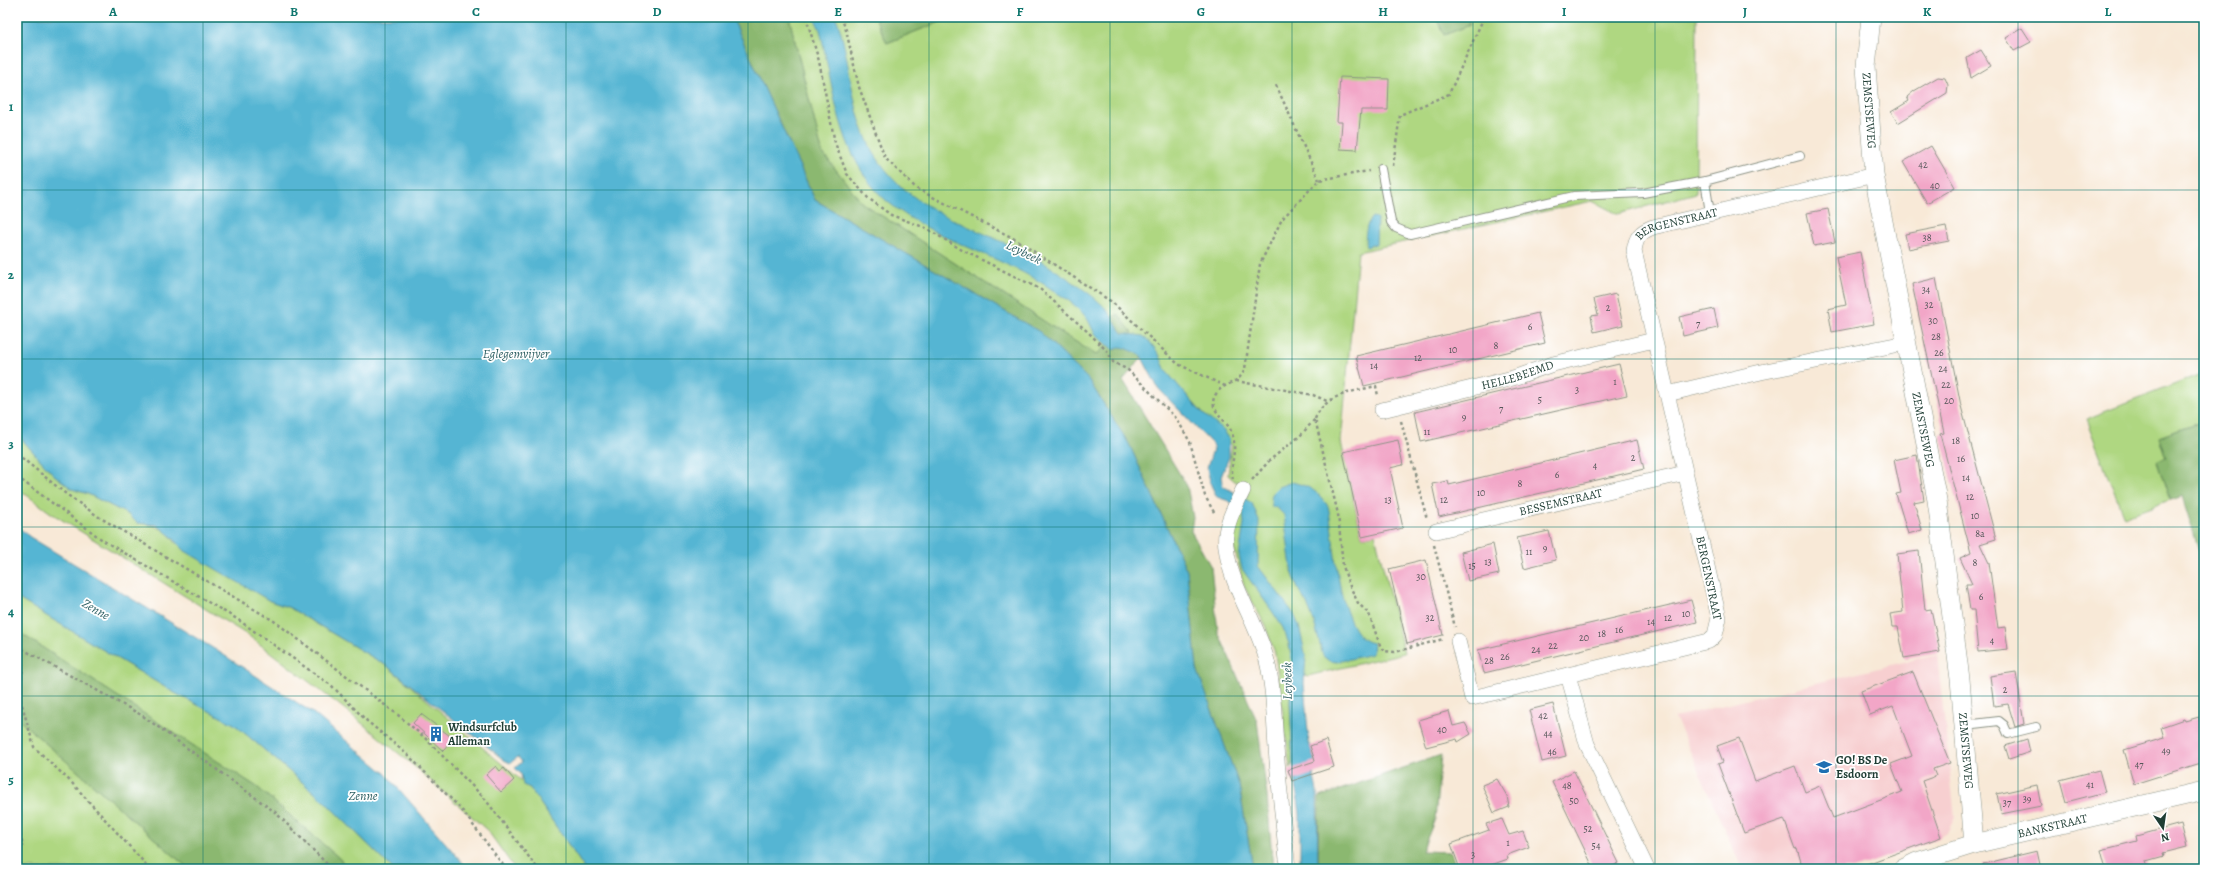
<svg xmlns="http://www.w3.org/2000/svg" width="2221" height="886" viewBox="0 0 2221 886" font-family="Alegreya,serif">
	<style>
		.built { fill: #f7cfd0 }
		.green { fill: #afd781; stroke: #678a5a }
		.forest { fill: #8bb86f; stroke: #557a52 }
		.water { fill: #55b5d3; stroke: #3a7984 }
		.building { fill: #f2a6c7 }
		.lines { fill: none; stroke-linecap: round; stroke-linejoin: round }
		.service-casing { stroke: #8c9386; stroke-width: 10 }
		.minor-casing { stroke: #8c9386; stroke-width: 16 }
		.tertiary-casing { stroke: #8c9386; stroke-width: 20 }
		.path { stroke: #8c9386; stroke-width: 2.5; stroke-dasharray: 3 3; stroke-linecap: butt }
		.service { stroke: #fff; stroke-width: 8 }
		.minor { stroke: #fff; stroke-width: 15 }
		.tertiary { stroke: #fff; stroke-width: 19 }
		.grid { fill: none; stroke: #0f766e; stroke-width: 1; stroke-opacity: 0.55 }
		.labels { text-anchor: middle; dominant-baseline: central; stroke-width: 3.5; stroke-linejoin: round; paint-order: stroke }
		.number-label { font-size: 10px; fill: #545759 }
		.street-label { font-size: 12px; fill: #1f3d34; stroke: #fff }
		.poi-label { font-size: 12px; font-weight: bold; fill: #1f3d34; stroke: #fff; text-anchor: start }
		.water-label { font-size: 13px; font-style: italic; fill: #2f6164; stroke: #fff }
		.neatline { fill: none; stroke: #0f766e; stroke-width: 1.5 }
		.grid-label { font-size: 13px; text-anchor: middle; font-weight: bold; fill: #0f766e }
	</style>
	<rect width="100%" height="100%" fill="#fff"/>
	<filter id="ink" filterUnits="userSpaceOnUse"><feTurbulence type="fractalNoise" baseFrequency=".025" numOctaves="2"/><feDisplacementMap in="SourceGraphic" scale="8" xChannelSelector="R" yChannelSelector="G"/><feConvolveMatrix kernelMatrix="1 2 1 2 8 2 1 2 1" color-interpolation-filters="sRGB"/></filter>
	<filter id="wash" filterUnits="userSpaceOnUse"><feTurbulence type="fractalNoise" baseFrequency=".012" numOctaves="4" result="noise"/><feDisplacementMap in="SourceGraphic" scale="16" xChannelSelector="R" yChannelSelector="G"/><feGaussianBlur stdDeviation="0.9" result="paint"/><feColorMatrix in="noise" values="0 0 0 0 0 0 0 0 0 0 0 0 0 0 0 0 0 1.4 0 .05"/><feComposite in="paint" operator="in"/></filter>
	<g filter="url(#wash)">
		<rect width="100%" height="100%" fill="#f8e9d7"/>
		<path class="built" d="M1937 654 1955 817 1947 833 1941 837 1853 869H1742L1675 717Z"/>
		<path class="green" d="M789 17H875L887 43 952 17H1436L1444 35 1470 25 1467 17H1697L1696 193 1618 214 1592 201 1358 252 1341 442 1362 537 1375 534 1404 653 1291 680 1290 701 1293 762 1290 768 1275 653 1265 625 1244 586 1234 548 1233 523 1248 493 1228 475 1232 445 1147 352 1111 341 1096 355 862 203 822 152Z
			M2204 373V421L2159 437 2166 458 2157 462 2170 500 2124 517 2086 419Z
			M17 434 53 474 72 489 88 494 129 515 137 523C153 525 166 527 175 542L270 601 290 608 387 666 530 788 585 869H515L488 831 414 766 342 707 249 636 51 513 17 488Z
			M17 598 173 692 234 724 323 800 393 869H348L339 858 257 787 17 631Z
			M17 718 189 869H17Z"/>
		<path class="forest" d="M732 17H789L822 152 862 203 1096 355 1111 341 1095 326 1118 314 1147 352 1123 380 1187 486 1193 517 1191 531 1211 567 1218 632 1257 721 1267 796 1273 869H1253L1239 785 1197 669 1187 571 1129 444 1088 379 1040 332 815 200Z
			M875 17H952L887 43Z
			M1436 17H1467L1470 25 1444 35Z
			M2204 421V566L2182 496 2170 500 2157 462 2166 458 2159 437Z
			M17 631 257 787 339 858 348 869H189L17 718Z
			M1441 755 1435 819 1422 851 1451 852 1456 869H1318L1319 797Z"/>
		<path class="water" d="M17 17H732L815 200 1040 332 1088 379 1129 444 1187 571 1197 669 1239 785 1253 869H585L530 788 523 785 521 774 515 768 522 762 518 757 510 763 504 760 387 666 290 608 270 601 185 551 172 537 157 525 137 523 129 515 88 494 72 489 53 474 17 434Z
			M814 17H836C853 64 849 118 879 161 913 209 959 221 1009 245 1018 249 1028 253 1036 258 1054 269 1095 295 1107 310 1113 316 1116 326 1122 333L1143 336 1150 342 1159 354 1166 371 1201 412 1224 431 1229 438V457L1221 477 1223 486 1252 503 1259 520 1258 566 1294 614 1299 626 1306 657 1304 683 1306 709 1309 743 1315 761 1311 763 1317 791 1318 869H1300V814L1293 764 1290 702 1292 664 1289 644 1283 628 1272 611 1242 569 1239 556 1244 523 1243 513 1229 501 1217 497 1211 485 1207 468 1214 446 1158 388 1140 354 1122 347 1114 350C1107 344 1099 339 1094 332 1091 327 1089 320 1085 316 1078 307 1067 299 1057 293 1003 253 908 235 869 182 837 139 832 81 820 30Z
			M1372 217 1377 218 1376 244 1366 247C1364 239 1366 223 1372 217Z
			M1292 482C1311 487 1316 490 1328 506 1335 536 1337 639 1373 643L1372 654 1337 662 1329 661 1323 656 1314 622 1307 604 1298 589 1291 568 1284 515 1277 508 1272 507 1271 494 1278 487Z
			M17 526 30 537 216 650 313 713 385 773 468 869H393L323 800 234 724 173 692 17 598Z"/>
		<g id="blocks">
			<path class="building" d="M2022 28 2031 42 2014 51 2006 38Z
				M1981 50 1991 66 1971 78 1967 58Z
				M1340 77 1389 79 1388 110H1361L1357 150 1340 149 1342 122H1337Z
				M1938 77 1945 78 1948 85 1947 93 1898 123 1891 112 1909 101 1907 97 1914 91Z
				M1931 146 1955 187 1927 203 1903 162Z
				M1828 209 1835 242 1814 246 1807 213Z
				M1946 226 1949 241 1908 249 1905 234Z
				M1860 252 1874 324 1832 332 1828 309 1846 305 1836 257Z
				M1936 278 1961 406 1996 539 1980 544 1989 563 1998 628 2005 627 2008 649 1978 652 1974 610H1970L1966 584H1972L1960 558 1971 553 1940 434 1944 433 1912 284Z
				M1616 294 1623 325 1594 332 1591 316 1598 315 1594 299Z
				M1714 309 1718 328 1683 336 1679 317Z
				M1538 313 1545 343 1364 386 1356 356Z
				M1619 364 1627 395 1421 442 1415 412Z
				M1398 440 1403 465 1390 468 1403 528 1362 537 1343 452Z
				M1637 440 1644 469 1439 517 1432 484 1448 481 1449 485Z
				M1917 455 1924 500 1914 502 1922 530 1908 534 1896 494 1901 493 1894 460Z
				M1549 531 1556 560 1524 568 1517 538Z
				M1493 544 1499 574 1468 581 1461 552Z
				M1919 551 1925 610 1931 609 1940 652 1904 658 1898 627H1892L1890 614 1903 612 1897 554Z
				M1426 560 1443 635 1407 644 1389 569Z
				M1691 600 1697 622 1484 673 1478 650Z
				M1913 672 1950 763 1933 769 1936 776 1922 781 1941 837 1853 869H1803L1797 848 1795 849 1784 819 1744 833 1718 764 1723 762 1717 746 1739 738 1755 781 1795 766 1805 792 1820 786 1833 818 1902 792 1891 764 1912 756 1893 706 1870 715 1861 691Z
				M2016 672 2024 724 2015 727 2008 704 1994 706 1990 676Z
				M1553 704 1566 756 1542 762 1529 710Z
				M1449 711 1453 726 1465 723 1471 734 1458 742 1457 739 1426 747 1418 720Z
				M421 714 454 739 443 751 413 723Z
				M2199 717 2204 733V762L2134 784 2124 750 2164 738 2161 727 2184 719 2185 721Z
				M2027 739 2030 752 2009 759 2005 746Z
				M1326 740 1334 767 1292 781 1288 770 1315 761 1310 746Z
				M496 766 500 771 504 768 514 780 501 792 486 775Z
				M2099 770 2105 792 2066 802 2060 780Z
				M1574 771 1619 863 1607 869H1594L1552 782Z
				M1497 779 1507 796 1509 807 1494 813 1482 785Z
				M2037 785 2041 806 2001 814 1997 794Z
				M1502 819 1509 835 1523 831 1529 847 1507 855 1508 859 1488 866 1484 865 1476 867V866L1460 869 1451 844 1489 830 1486 824Z
				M2181 824 2187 847 2163 853 2164 856 2146 861 2148 869H2106L2101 850 2137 841 2136 836Z
				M2037 851 2041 869H1984L1983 864Z"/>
		</g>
	</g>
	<g filter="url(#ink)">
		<use href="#blocks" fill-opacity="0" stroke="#8c9386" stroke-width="1"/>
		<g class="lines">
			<defs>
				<path id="service" d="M1381 169 1391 222 1396 228 1410 234 1574 196 1643 193 1705 181 1800 156
					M1705 181 1710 213
					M1965 725 1999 721 2004 725 2008 734 2036 727"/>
				<g id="minor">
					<path d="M1667 394 1761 372 1905 343"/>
					<path id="s1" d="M1382 410 1513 378 1553 364 1654 340"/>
					<path d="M1243 490C1235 507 1223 527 1226 547 1231 589 1257 621 1267 661 1274 689 1274 719 1276 748 1279 788 1284 829 1288 869"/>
					<path id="s2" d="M1436 531 1685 473"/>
					<path id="s3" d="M1458 641 1472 698 1709 641 1715 635 1719 618 1634 251C1636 237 1640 232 1653 227L1874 175"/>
					<path d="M1568 675 1587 744 1647 869"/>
				</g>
				<g id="tertiary">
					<path id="s4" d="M1871 17 1866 67 1874 175 1937 500 1960 679 1974 844"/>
					<path id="s5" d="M1903 869 1917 862 1974 844 2204 791"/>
				</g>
			</defs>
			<use href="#service" class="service-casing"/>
			<use href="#minor" class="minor-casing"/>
			<use href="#tertiary" class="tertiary-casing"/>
			<path class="path" d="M806 17 819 61 835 143 847 174 868 198 891 215 926 228 962 250 1040 289 1089 333 1108 352 1113 362 1128 370 1177 419 1190 442 1205 496 1215 514
				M841 17 846 30 859 87 885 158 917 189 1013 238 1112 302 1178 364 1225 386
				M1276 85 1319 180
				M1393 166 1400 115 1449 94 1484 17
				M1236 381 1313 395 1327 401
				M1315 419C1325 394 1352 392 1376 386L1378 396
				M1401 421 1427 519
				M17 454 66 494 99 517 274 621 398 715 424 737 485 799 538 869
				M17 477 104 541 237 619 332 686 367 721 409 756 461 809 506 869
				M1233 479C1229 463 1239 448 1231 431 1226 419 1206 408 1216 394 1223 382 1238 386 1245 369L1260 264 1282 219 1319 180 1369 171
				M1252 480 1270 460 1300 436 1315 419 1338 514 1343 566 1348 582 1358 603 1369 614 1381 648 1384 651 1395 652 1443 639
				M1434 545 1455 627
				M17 646 143 716 275 812 332 869
				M17 653 23 669 18 691 34 747 72 783 150 869
				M17 822 23 845 17 853"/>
			<use href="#service" class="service"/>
			<use href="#minor" class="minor"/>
			<use href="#tertiary" class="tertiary"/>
		</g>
	</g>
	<path class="grid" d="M203 17V869M385 17V869M566 17V869M748 17V869M929 17V869M1110 17V869M1292 17V869M1473 17V869M1655 17V869M1836 17V869M2018 17V869M17 190H2204M17 359H2204M17 527H2204M17 696H2204"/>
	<defs>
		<symbol id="building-bare" viewBox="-9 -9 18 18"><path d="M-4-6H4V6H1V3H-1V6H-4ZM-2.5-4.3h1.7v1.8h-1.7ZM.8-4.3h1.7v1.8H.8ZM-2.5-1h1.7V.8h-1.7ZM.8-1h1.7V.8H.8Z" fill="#1f6fb2" stroke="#fff" stroke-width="2.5" paint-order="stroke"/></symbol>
		<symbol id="school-bare" viewBox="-9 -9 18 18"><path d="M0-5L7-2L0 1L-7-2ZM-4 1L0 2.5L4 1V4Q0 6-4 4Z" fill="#1f6fb2" stroke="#fff" stroke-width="2.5" paint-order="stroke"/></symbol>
	</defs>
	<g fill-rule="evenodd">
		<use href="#building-bare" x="425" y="723" width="22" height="22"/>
		<use href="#school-bare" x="1813" y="756" width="22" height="22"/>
	</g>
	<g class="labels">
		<g class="number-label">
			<text x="1923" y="164">42</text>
			<text x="1935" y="185">40</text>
			<text x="1927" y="237">38</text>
			<text x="1926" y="289">34</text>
			<text x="1929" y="304">32</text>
			<text x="1608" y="307">2</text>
			<text x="1933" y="320">30</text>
			<text x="1698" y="323">7</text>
			<text x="1530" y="326">6</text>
			<text x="1936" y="336">28</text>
			<text x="1496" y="345">8</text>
			<text x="1453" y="349">10</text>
			<text x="1939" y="352">26</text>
			<text x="1418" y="357">12</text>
			<text x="1374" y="365">14</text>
			<text x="1943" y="368">24</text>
			<text x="1615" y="381">1</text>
			<text x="1946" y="384">22</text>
			<text x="1577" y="389">3</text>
			<text x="1540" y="399">5</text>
			<text x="1949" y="400">20</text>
			<text x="1501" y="408">7</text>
			<text x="1464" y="416">9</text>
			<text x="1427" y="431">11</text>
			<text x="1956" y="440">18</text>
			<text x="1633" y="457">2</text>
			<text x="1961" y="458">16</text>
			<text x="1595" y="465">4</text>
			<text x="1557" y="474">6</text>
			<text x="1966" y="477">14</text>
			<text x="1520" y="483">8</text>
			<text x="1481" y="492">10</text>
			<text x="1970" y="496">12</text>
			<text x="1388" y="499">13</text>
			<text x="1444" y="499">12</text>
			<text x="1975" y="515">10</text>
			<text x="1980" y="533">8a</text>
			<text x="1545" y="547">9</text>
			<text x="1529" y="551">11</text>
			<text x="1488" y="561">13</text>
			<text x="1975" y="562">8</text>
			<text x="1472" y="565">15</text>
			<text x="1421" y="576">30</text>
			<text x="1981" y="596">6</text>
			<text x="1686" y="613">10</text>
			<text x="1430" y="617">32</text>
			<text x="1668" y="617">12</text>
			<text x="1651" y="621">14</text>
			<text x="1619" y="629">16</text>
			<text x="1602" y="633">18</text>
			<text x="1584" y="637">20</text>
			<text x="1992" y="640">4</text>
			<text x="1553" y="645">22</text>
			<text x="1536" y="649">24</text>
			<text x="1505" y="656">26</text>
			<text x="1489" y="660">28</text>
			<text x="2005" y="689">2</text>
			<text x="1543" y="715">42</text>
			<text x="1442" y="729">40</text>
			<text x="1548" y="733">44</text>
			<text x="2166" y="750">49</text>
			<text x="1552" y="751">46</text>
			<text x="2139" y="764">47</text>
			<text x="2090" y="784">41</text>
			<text x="1567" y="785">48</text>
			<text x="2027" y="798">39</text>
			<text x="1574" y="800">50</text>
			<text x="2007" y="802">37</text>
			<text x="1588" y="828">52</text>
			<text x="1508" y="842">1</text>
			<text x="1596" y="845">54</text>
			<text x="1473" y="854">3</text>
		</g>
		<g class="street-label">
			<text stroke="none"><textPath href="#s4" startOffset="94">ZEMSTSEWEG</textPath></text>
			<text stroke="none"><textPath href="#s3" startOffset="761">BERGENSTRAAT</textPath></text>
			<text stroke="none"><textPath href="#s1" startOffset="140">HELLEBEEMD</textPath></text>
			<text stroke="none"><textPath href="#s4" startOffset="418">ZEMSTSEWEG</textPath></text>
			<text stroke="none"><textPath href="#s2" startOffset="128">BESSEMSTRAAT</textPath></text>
			<text transform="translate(1709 578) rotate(78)">BERGENSTRAAT</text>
			<text stroke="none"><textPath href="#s4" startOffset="742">ZEMSTSEWEG</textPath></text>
			<text stroke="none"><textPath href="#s5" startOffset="156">BANKSTRAAT</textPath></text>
		</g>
		<g class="poi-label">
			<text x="448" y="727">Windsurfclub<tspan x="448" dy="14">Alleman</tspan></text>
			<text x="1836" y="760">GO! BS De<tspan x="1836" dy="14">Esdoorn</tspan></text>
		</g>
		<g class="water-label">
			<text transform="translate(1024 252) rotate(26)">Leybeek</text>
			<text x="516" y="353">Eglegemvijver</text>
			<text transform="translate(96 609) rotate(30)">Zenne</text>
			<text transform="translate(1287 681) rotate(-91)">Leybeek</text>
			<text x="363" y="795">Zenne</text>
		</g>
	</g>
	<rect width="2221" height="886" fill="none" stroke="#fff" stroke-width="44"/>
	<g transform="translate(2163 828) rotate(167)" stroke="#ffffff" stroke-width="3" paint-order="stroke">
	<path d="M0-3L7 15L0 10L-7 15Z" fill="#1f3d34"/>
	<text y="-6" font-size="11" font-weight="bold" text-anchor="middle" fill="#1f3d34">N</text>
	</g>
	<rect x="22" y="22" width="2177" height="842" class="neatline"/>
	<g class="grid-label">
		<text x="113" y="16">A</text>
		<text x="294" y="16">B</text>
		<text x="476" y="16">C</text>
		<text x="657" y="16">D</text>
		<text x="838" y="16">E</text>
		<text x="1020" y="16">F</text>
		<text x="1201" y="16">G</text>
		<text x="1383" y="16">H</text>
		<text x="1564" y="16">I</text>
		<text x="1745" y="16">J</text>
		<text x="1927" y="16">K</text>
		<text x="2108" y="16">L</text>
		<text x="11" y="111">1</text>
		<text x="11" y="279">2</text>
		<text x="11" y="448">3</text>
		<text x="11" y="616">4</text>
		<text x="11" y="784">5</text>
	</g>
</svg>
